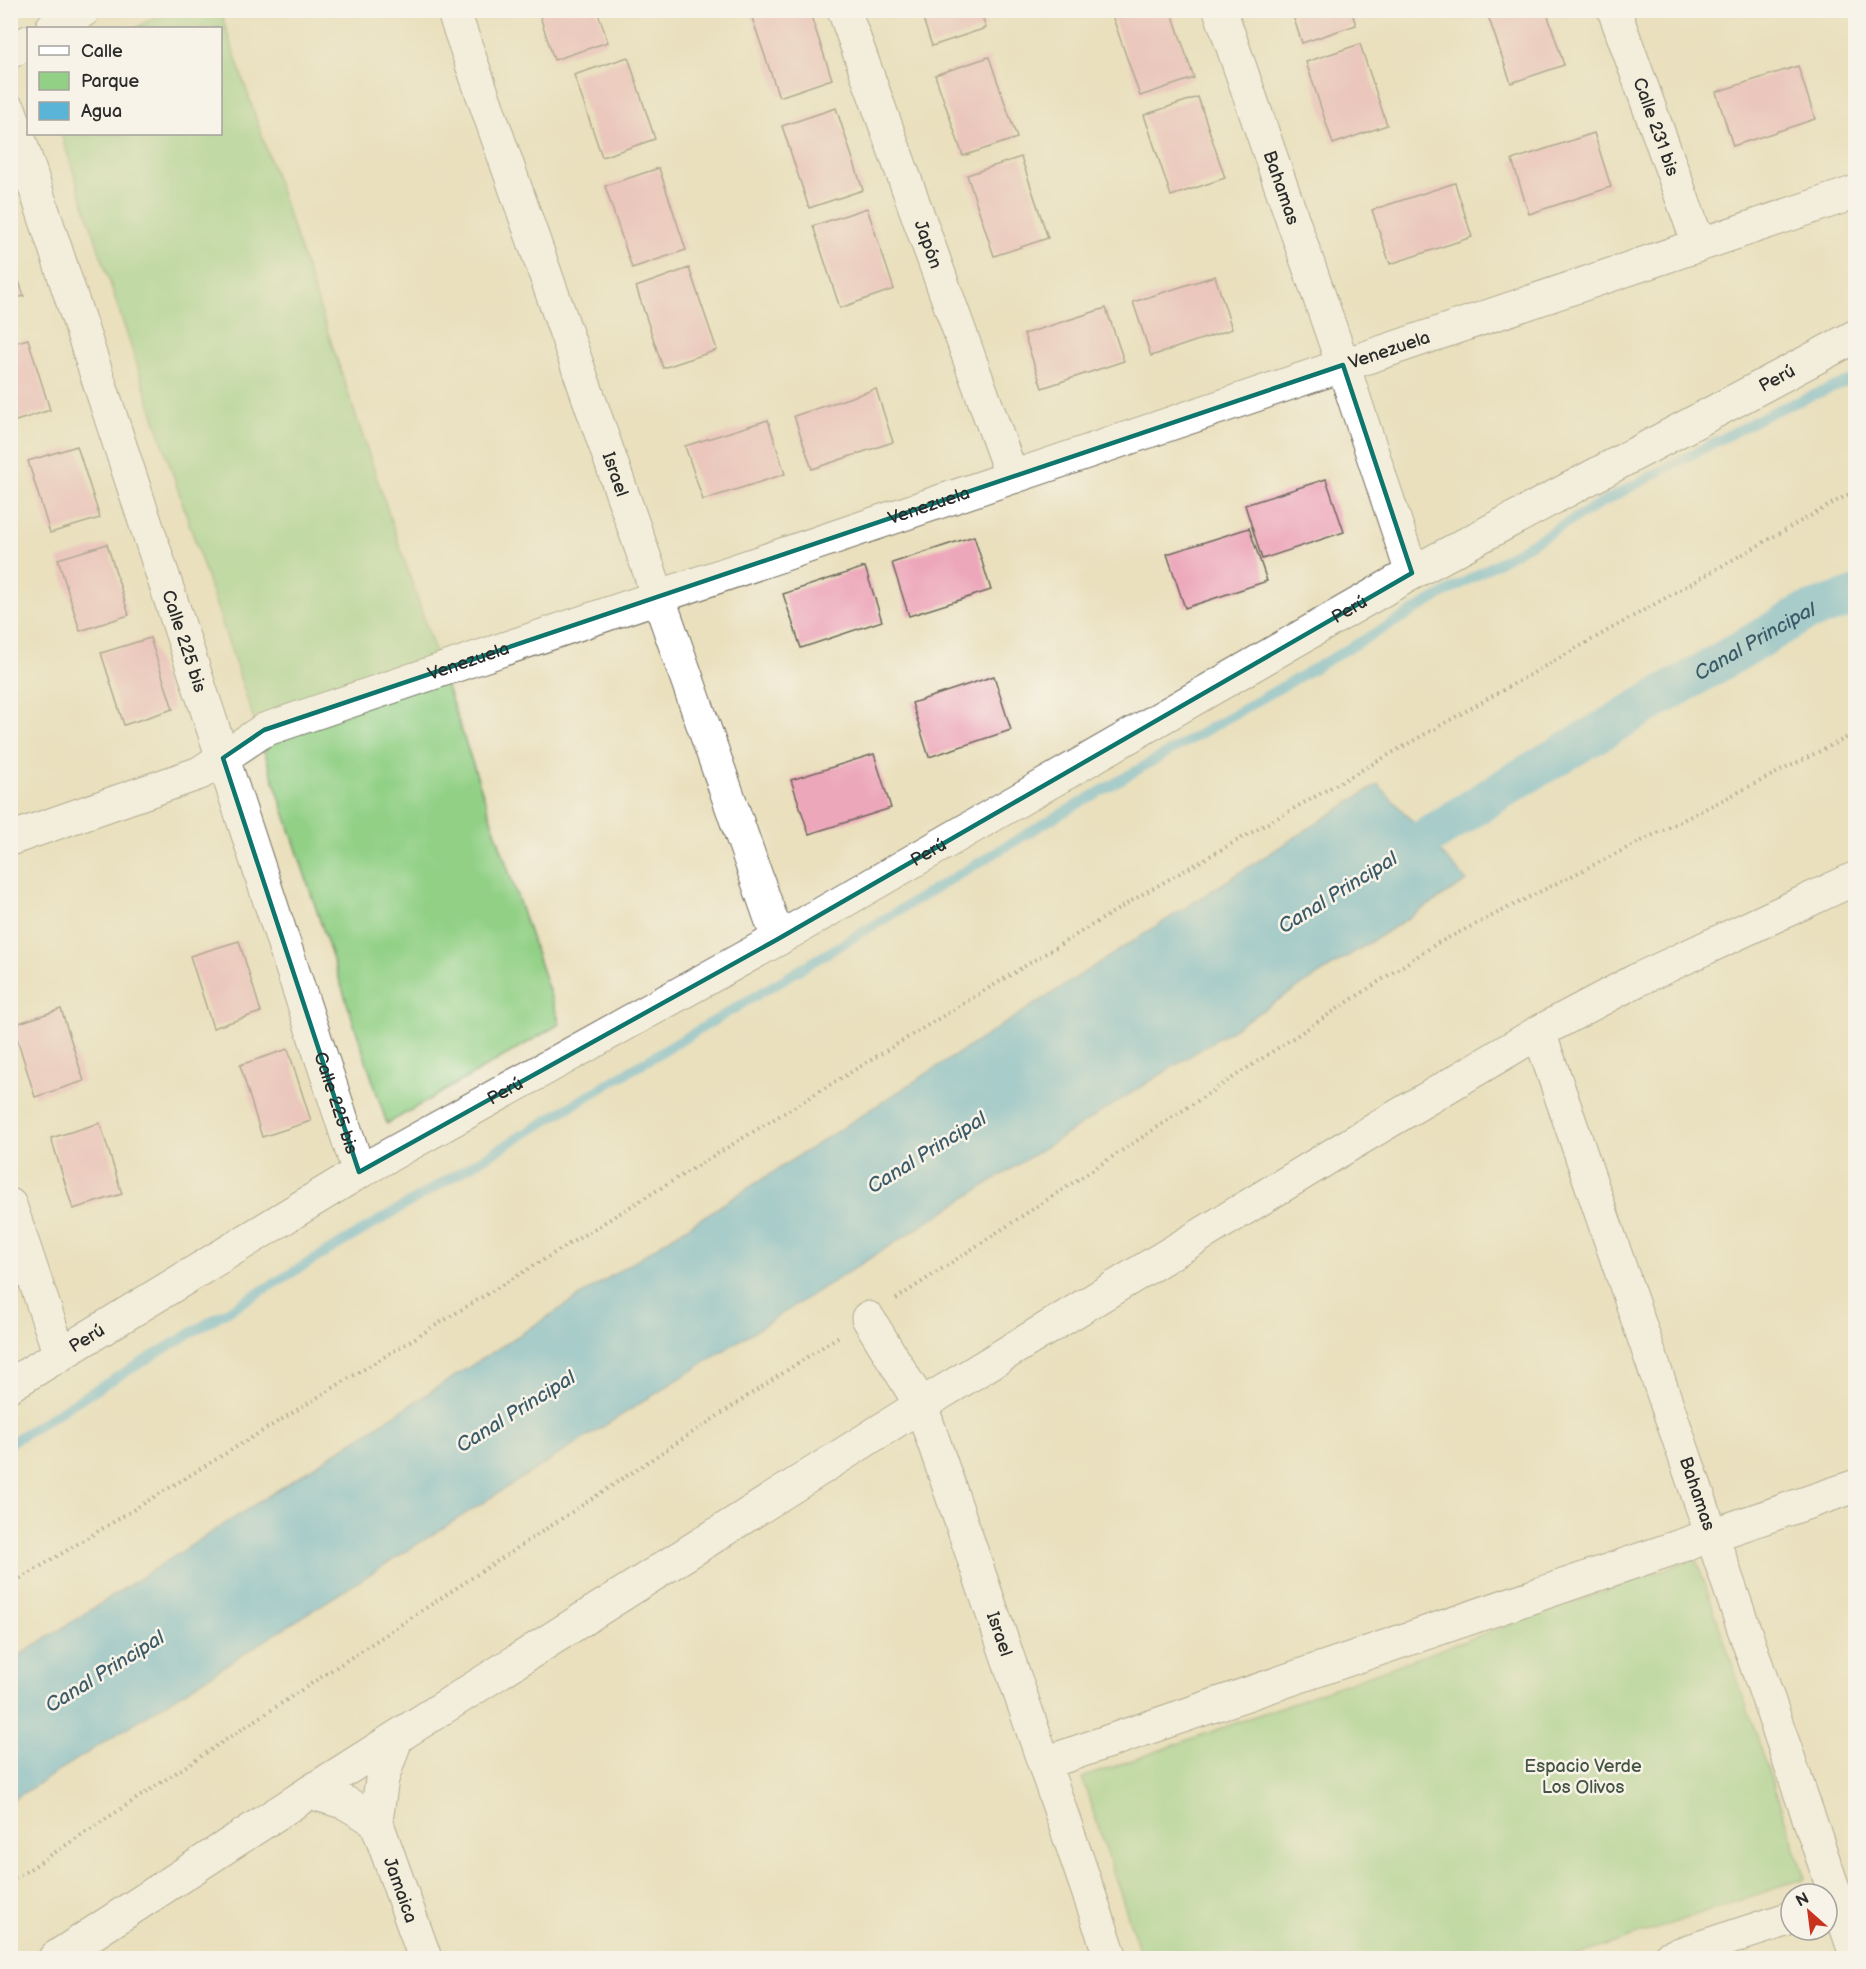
<svg xmlns="http://www.w3.org/2000/svg" width="1866" height="1969" viewBox="0 0 1866 1969" font-family="'Balsamiq Sans',sans-serif">
	<style>
		.green { fill: #91d085; stroke: #5e7e58; stroke-width: 1.5 }
		.water { fill: #5ab4d8; stroke: #427082; stroke-width: 1.5 }
		.lines { fill: none; stroke-linecap: round; stroke-linejoin: round }
		.stream { stroke: #5ab4d8; stroke-width: 10 }
		.canal { stroke: #5ab4d8; stroke-width: 39 }
		.building { fill: #eda7bb }
		.minor-casing { stroke: #6e6a5e; stroke-width: 35 }
		.path { stroke: #6e6a5e; stroke-width: 4; stroke-dasharray: 1.5 4.5; stroke-linecap: butt }
		.minor { stroke: #fff; stroke-width: 33 }
		.marked { fill: none; stroke: #0f766e; stroke-width: 4.5; stroke-linejoin: round }
		.labels { text-anchor: middle; dominant-baseline: central; stroke-width: 5; stroke-linejoin: round; paint-order: stroke }
		.street-label { font-size: 18px; fill: #2b2b2b; stroke: #f7f3e8 }
		.park-label { font-size: 18px; fill: #445442; stroke: #f7f3e8 }
		.water-label { font-size: 20px; font-style: italic; fill: #3b5b68; stroke: #f7f3e8 }
	</style>
	<rect width="100%" height="100%" fill="#f7f3e8"/>
	<filter id="ink" filterUnits="userSpaceOnUse"><feTurbulence type="fractalNoise" baseFrequency=".0167" numOctaves="2"/><feDisplacementMap in="SourceGraphic" scale="12" xChannelSelector="R" yChannelSelector="G"/><feConvolveMatrix kernelMatrix="1 2 1 2 8 2 1 2 1" color-interpolation-filters="sRGB"/></filter>
	<filter id="wash" filterUnits="userSpaceOnUse"><feTurbulence type="fractalNoise" baseFrequency=".008" numOctaves="4" result="noise"/><feDisplacementMap in="SourceGraphic" scale="24" xChannelSelector="R" yChannelSelector="G"/><feGaussianBlur stdDeviation="1.35" result="paint"/><feColorMatrix in="noise" values="0 0 0 0 0 0 0 0 0 0 0 0 0 0 0 0 0 1.4 0 .05"/><feComposite in="paint" operator="in"/></filter>
	<g filter="url(#wash)">
		<rect width="100%" height="100%" fill="#eae0be"/>
		<path class="green" d="M165 11H220L560 1024 387 1124 61 134H220V28H136Z
			M1696 1558 1805 1878 1570 1958H1142L1082 1778Z"/>
		<path class="water" d="M1378 784 1467 881 11 1801V1661Z"/>
		<g class="lines">
			<path class="stream" d="M10 1443 77 1401 1047 822 1605 501 1772 412 1856 378"/>
			<path class="canal" id="s1" d="M1383 865 1512 783 1804 613 1856 596"/>
		</g>
		<g id="blocks">
			<path class="building" d="M538 10H597L608 42 554 60Z
				M765 10H809L832 79 779 97 751 15Z
				M920 10H980L986 28 932 46Z
				M1125 10H1171L1194 78 1140 96 1112 15Z
				M1291 10H1351L1356 25 1302 43Z
				M1486 10H1546L1564 65 1511 83Z
				M1360 44 1387 125 1333 144 1306 62Z
				M628 57 655 139 602 157 574 75Z
				M989 57 1017 138 963 156 935 75Z
				M1798 66 1815 119 1733 146 1716 92Z
				M1198 97 1225 178 1171 196 1144 115Z
				M836 108 863 190 809 208 782 126Z
				M1594 133 1611 187 1529 214 1512 160Z
				M1021 157 1048 238 994 256 967 175Z
				M659 168 686 250 632 268 605 186Z
				M1455 183 1472 237 1390 264 1372 210Z
				M867 208 894 289 840 308 813 226Z
				M10 255 24 296 10 300Z
				M689 268 717 350 663 368 636 287Z
				M1215 276 1232 329 1151 356 1133 302Z
				M1106 308 1124 361 1042 388 1024 334Z
				M28 339 50 410 10 423V344Z
				M876 389 893 442 812 469 794 416Z
				M768 420 785 474 703 500 685 446Z
				M77 446 100 518 50 533 28 461Z
				M1326 479 1344 532 1262 559 1245 505Z
				M1249 528 1267 581 1185 608 1167 554Z
				M974 536 991 590 909 616 892 563Z
				M107 544 129 615 80 631 58 559Z
				M865 567 882 621 801 648 783 594Z
				M150 638 173 709 124 725 101 653Z
				M994 676 1011 730 929 757 912 703Z
				M874 754 891 808 809 834 791 780Z
				M239 941 261 1012 213 1028 190 956Z
				M61 1009 84 1081 35 1097 13 1025Z
				M288 1049 311 1121 262 1137 240 1065Z
				M100 1123 122 1194 73 1209 51 1138Z"/>
		</g>
	</g>
	<g filter="url(#ink)">
		<use href="#blocks" fill-opacity="0" stroke="#6e6a5e" stroke-width="1.5"/>
		<g class="lines">
			<defs>
				<g id="minor">
					<path id="s2" d="M453 10 778 939"/>
					<path id="s3" d="M844 10 1012 477"/>
					<path id="s4" d="M1220 10 1343 365 1412 573"/>
					<path id="s5" d="M1614 10 1699 245"/>
					<path d="M52 28 84 10"/>
					<path d="M10 52 28 42"/>
					<path id="s6" d="M10 111 359 1172"/>
					<path id="s7" d="M10 839 200 773 264 730 1856 192"/>
					<path id="s8" d="M1539 1032 1856 1955"/>
					<path d="M10 1205 60 1355"/>
					<path id="s9" d="M868 1318 921 1405 1111 1958"/>
					<path id="s10" d="M10 1385 359 1172 778 939 1412 573 1856 336"/>
					<path id="s11" d="M396 1739 382 1779 376 1821 425 1958"/>
					<path d="M1045 1763 1856 1486"/>
					<path d="M310 1792 346 1803 376 1821"/>
					<path d="M55 1958 310 1792 921 1405 1344 1148 1539 1032 1637 980 1856 878"/>
					<path d="M1668 1958 1791 1918"/>
				</g>
			</defs>
			<use href="#minor" class="minor-casing"/>
			<path class="path" d="M896 1299 1436 944 1856 733
				M10 1585 1143 894 1856 490
				M10 1882 839 1336"/>
			<use href="#minor" class="minor"/>
		</g>
	</g>
	<path d="M0 0H1866V1969H0ZM1343 365 1412 573 778 939 359 1172 223 758 264 730Z" fill="#eae0be" fill-opacity=".55" fill-rule="evenodd"/>
	<path class="marked" d="M1343 365 1412 573 778 939 359 1172 223 758 264 730Z"/>
	<g class="labels">
		<g class="street-label">
			<text stroke="none"><textPath href="#s5" startOffset="124">Calle 231 bis</textPath></text>
			<text stroke="none"><textPath href="#s4" startOffset="188">Bahamas</textPath></text>
			<text stroke="none"><textPath href="#s3" startOffset="249">Japón</textPath></text>
			<text stroke="none"><textPath href="#s7" startOffset="1466">Venezuela</textPath></text>
			<text stroke="none"><textPath href="#s10" startOffset="2034">Perú</textPath></text>
			<text stroke="none"><textPath href="#s2" startOffset="492">Israel</textPath></text>
			<text stroke="none"><textPath href="#s7" startOffset="980">Venezuela</textPath></text>
			<text stroke="none"><textPath href="#s10" startOffset="1548">Perú</textPath></text>
			<text stroke="none"><textPath href="#s6" startOffset="558">Calle 225 bis</textPath></text>
			<text stroke="none"><textPath href="#s7" startOffset="494">Venezuela</textPath></text>
			<text stroke="none"><textPath href="#s10" startOffset="1062">Perú</textPath></text>
			<text stroke="none"><textPath href="#s10" startOffset="576">Perú</textPath></text>
			<text stroke="none"><textPath href="#s6" startOffset="1044">Calle 225 bis</textPath></text>
			<text stroke="none"><textPath href="#s10" startOffset="90">Perú</textPath></text>
			<text stroke="none"><textPath href="#s8" startOffset="488">Bahamas</textPath></text>
			<text stroke="none"><textPath href="#s9" startOffset="344">Israel</textPath></text>
			<text stroke="none"><textPath href="#s11" startOffset="158">Jamaica</textPath></text>
		</g>
		<g class="park-label">
			<text x="1583" y="1766">Espacio Verde<tspan x="1583" dy="21">Los Olivos</tspan></text>
		</g>
		<g class="water-label">
			<text stroke="none"><textPath href="#s1" startOffset="434">Canal Principal</textPath></text>
			<text transform="translate(1338 893) rotate(-32)">Canal Principal</text>
			<text transform="translate(927 1153) rotate(-32)">Canal Principal</text>
			<text transform="translate(516 1412) rotate(-32)">Canal Principal</text>
			<text transform="translate(105 1672) rotate(-32)">Canal Principal</text>
		</g>
	</g>
	<rect width="1866" height="1969" fill="none" stroke="#f7f3e8" stroke-width="36"/>
	<rect x="27" y="27" width="195" height="108" fill="#f7f3e8" stroke="#a5a39c" stroke-width="1.5"/>
	<rect x="39" y="46" width="30" height="9" fill="#ffffff" stroke="#a5a39c" stroke-width="1.5"/>
	<text x="81" y="57" font-size="18" fill="#2b2b2b">Calle</text>
	<rect x="39" y="72" width="30" height="18" fill="#91d085" stroke="#a5a39c" stroke-width="1.5"/>
	<text x="81" y="87" font-size="18" fill="#2b2b2b">Parque</text>
	<rect x="39" y="102" width="30" height="18" fill="#5ab4d8" stroke="#a5a39c" stroke-width="1.5"/>
	<text x="81" y="117" font-size="18" fill="#2b2b2b">Agua</text>
	<g transform="translate(1809 1912) rotate(332)"><circle r="28" fill="#f7f3e8" stroke="#a5a39c" stroke-width="1.5"/>
	<path d="M0-4.5L10 22L0 15L-10 22Z" fill="#c8321e"/>
	<text y="-9" font-size="16" font-weight="bold" text-anchor="middle" fill="#2b2b2b">N</text>
	</g>
</svg>
